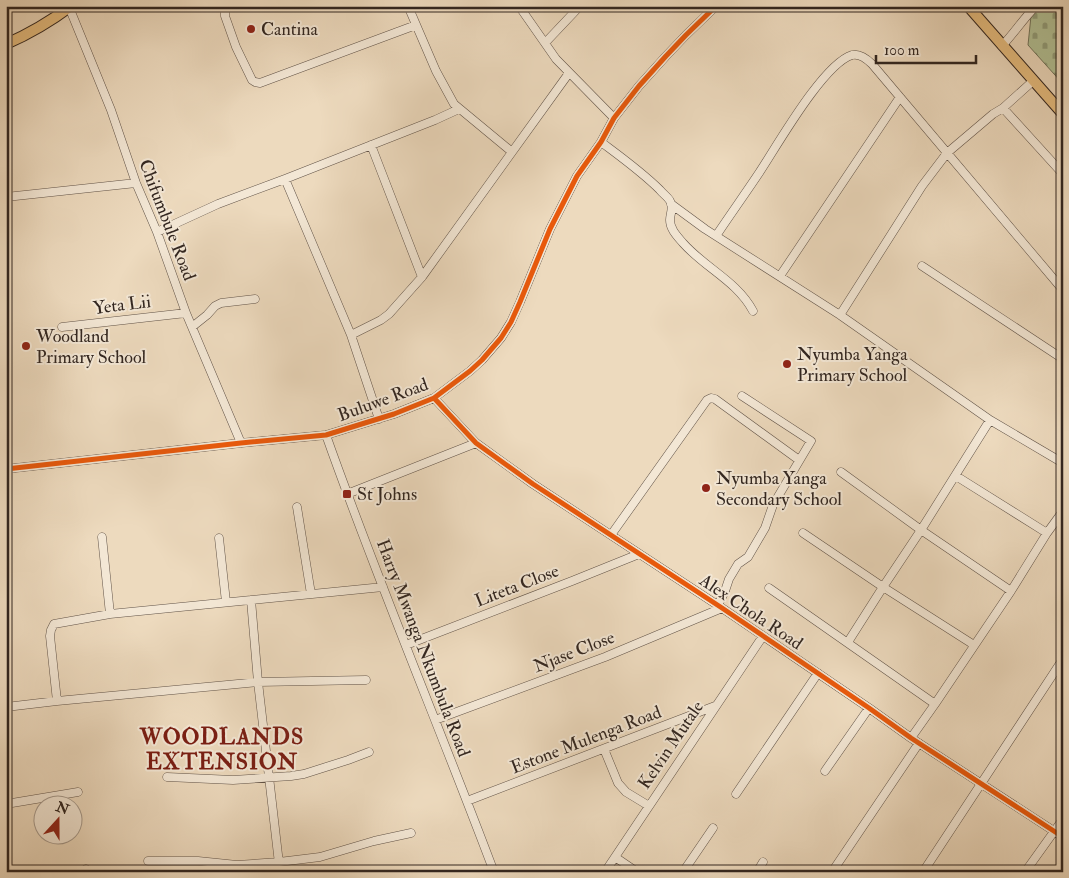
<svg xmlns="http://www.w3.org/2000/svg" width="1069" height="878" viewBox="0 0 1069 878" font-family="'IM FELL Double Pica',serif">
	<style>
		.cemetery { fill: url(#cemetery-stones); stroke: #72745b }
		.lines { fill: none; stroke-linecap: round; stroke-linejoin: round }
		.minor-casing { stroke: #615348; stroke-width: 9 }
		.major-casing { stroke: #322620; stroke-width: 12 }
		.minor { stroke: #f3e7d5; stroke-width: 8 }
		.major { stroke: #e6bd7f; stroke-width: 10 }
		.cycleway-casing { stroke: #f3e7d5; stroke-width: 8 }
		.cycleway { stroke: #e8590c; stroke-width: 5 }
		.poi-dot { fill: #8f2418; stroke: #f3e7d5; stroke-width: 2 }
		.labels { text-anchor: middle; dominant-baseline: central; stroke-width: 4; stroke-linejoin: round; paint-order: stroke }
		.poi-label { font-size: 18px; fill: #322620; stroke: #f3e7d5; text-anchor: start }
		.street-label { font-size: 18px; fill: #322620; stroke: #f3e7d5 }
		.district-label { font-size: 22px; font-weight: bold; letter-spacing: 1px; fill: #7a1f14; stroke: #f3e7d5 }
	</style>
	<defs>
		<pattern id="cemetery-stones" width="16" height="16" patternUnits="userSpaceOnUse" patternTransform="scale(1.25)"><rect width="16" height="16" fill="#b2c196"/><path d="M2 7V4a2 2 0 0 1 4 0v3zM10 15v-3a2 2 0 0 1 4 0v3z" fill="#919d7a"/></pattern>
	</defs>
	<rect width="100%" height="100%" fill="#eddabe"/>
	<filter id="stains"><feTurbulence type="fractalNoise" baseFrequency=".004" numOctaves="4"/><feColorMatrix values="0 0 0 0 .2 0 0 0 0 .09 0 0 0 0 .02 0 0 0 .5 -.17"/></filter>
	<radialGradient id="worn" r=".72"><stop offset=".6" stop-color="#630" stop-opacity="0"/><stop offset="1" stop-color="#630" stop-opacity=".3"/></radialGradient>
	<path class="cemetery" d="M1042 6H1063V84L1028 45 1031 16Z"/>
	<g class="lines">
		<defs>
			<path id="minor" d="M227 6 225 12V16L236 47 252 80 255 82 260 83 416 25
				M408 6 436 71 454 104 512 152
				M519 6 556 59 614 118
				M69 7 111 110 136 183 157 232 186 313 241 443
				M545 43 580 6
				M1002 46C1014 33 1024 18 1036 6
				M1003 108 1063 174
				M601 142C621 157 642 172 660 190 663 194 668 197 670 201 674 207 670 214 670 220 670 229 677 236 683 243 705 268 737 281 753 311
				M371 145 422 277
				M285 179 351 335 379 419
				M6 197 136 183
				M671 204 705 229 840 315 990 420 1063 463
				M157 232 218 204 285 179 435 120 459 109
				M716 236C730 215 745 194 759 173 777 146 823 64 852 55 860 53 867 59 872 64L1063 290
				M922 266 1063 359
				M780 276 900 97
				M840 315 922 186 947 153 993 114 1003 108 1033 81
				M62 327 186 313
				M192 327 207 315 215 306 221 303 255 299
				M351 335 381 320 389 314 422 277 569 73
				M434 398 476 443 533 484 722 608 869 708 911 738 1063 837
				M326 435C378 582 439 726 494 872
				M6 469 241 443 326 435 394 414 434 398 470 371 482 360 501 338 511 322 520 302 550 229 577 176 601 142 614 118 639 86 666 56 686 35 716 6
				M841 472 921 530 1011 591
				M956 476 1047 533
				M347 494 476 443
				M297 507 311 594
				M803 533 883 587 974 645
				M611 535 707 400 711 398 715 399 799 460
				M102 537 110 614
				M219 538 226 602
				M769 588 935 704 1011 591 1047 533 1063 511
				M251 600 258 682 280 872
				M718 605 725 591 729 579 738 564 748 557 765 528 773 505 811 441 742 396
				M848 642 883 587 921 530 990 420
				M406 645 572 581 639 554
				M57 701 50 636 51 630 54 624 110 614 383 587
				M6 707 57 701 258 682 366 680
				M435 720 605 657 722 608
				M911 738 935 704
				M604 749 618 783 626 792 649 806
				M825 771 869 708
				M167 777 233 780 291 776 304 774 348 760 369 752
				M736 794 818 673
				M467 801 715 706
				M6 804 78 792
				M615 857 637 872
				M148 861H198L237 865 279 862 320 857 374 841 411 833
				M86 869 87 872
				M605 872 763 636
				M683 872 713 828
				M757 872 763 862
				M832 872 919 743
				M923 872 1063 659
				M1025 872 1063 819"/>
			<path id="major" d="M968 6 1063 114
				M6 44C29 34 51 21 71 6"/>
		</defs>
		<use href="#minor" class="minor-casing"/>
		<use href="#major" class="major-casing"/>
		<use href="#minor" class="minor"/>
		<use href="#major" class="major"/>
		<defs>
			<path id="cycleway" d="M434 398 476 443 533 484 722 608 869 708 911 738 1063 837
				M6 469 241 443 326 435 394 414 434 398 470 371 482 360 501 338 511 322 520 302 550 229 577 176 601 142 614 118 639 86 666 56 686 35 716 6"/>
		</defs>
		<use href="#cycleway" class="cycleway-casing"/>
		<use href="#cycleway" class="cycleway"/>
	</g>
	<g class="poi-dot">
		<circle cx="251" cy="29" r="5"/>
		<circle cx="26" cy="346" r="5"/>
		<circle cx="787" cy="364" r="5"/>
		<circle cx="706" cy="488" r="5"/>
		<rect x="342" y="489" width="10" height="10" rx="2.5"/>
	</g>
	<g class="labels">
		<g class="poi-label">
			<text x="261" y="29">Cantina</text>
			<text x="36" y="336">Woodland<tspan x="36" dy="21">Primary School</tspan></text>
			<text x="797" y="354">Nyumba Yanga<tspan x="797" dy="21">Primary School</tspan></text>
			<text x="716" y="478">Nyumba Yanga<tspan x="716" dy="21">Secondary School</tspan></text>
			<text x="357" y="494">St Johns</text>
		</g>
		<g class="street-label">
			<text transform="translate(167 220) rotate(69)">Chifumbule Road</text>
			<text transform="translate(122 305) rotate(-7)">Yeta Lii</text>
			<text transform="translate(383 400) rotate(-20)">Buluwe Road</text>
			<text transform="translate(517 586) rotate(-21)">Liteta Close</text>
			<text transform="translate(751 612) rotate(34)">Alex Chola Road</text>
			<text transform="translate(423 648) rotate(69)">Harry Mwanga Nkumbula Road</text>
			<text transform="translate(574 652) rotate(-21)">Njase Close</text>
			<text transform="translate(586 740) rotate(-21)">Estone Mulenga Road</text>
			<text transform="translate(671 745) rotate(-56)">Kelvin Mutale</text>
		</g>
		<g class="district-label">
			<text x="222" y="737">WOODLANDS<tspan x="222" dy="25">EXTENSION</tspan></text>
		</g>
	</g>
	<rect width="1069" height="878" fill="none" stroke="#eddabe" stroke-width="25"/>
	<rect x="8" y="8" width="1054" height="863" fill="none" stroke="#322620" stroke-width="2.5"/>
	<rect x="12" y="12" width="1044" height="853" fill="none" stroke="#322620"/>
	<g transform="translate(58 820) rotate(21)"><circle r="24" fill="#f3e7d5" stroke="#a69a8d"/>
	<path d="M0-4L9 19L0 12L-9 19Z" fill="#8f2418"/>
	<text y="-8" font-size="14" font-weight="bold" text-anchor="middle" fill="#322620">N</text>
	</g>
	<path d="M876 55v8h100v-8" fill="none" stroke="#322620" stroke-width="2.5"/>
	<text x="884" y="55" font-size="15" fill="#322620" stroke="#f3e7d5" stroke-width="4" paint-order="stroke">100 m</text>
	<rect width="100%" height="100%" filter="url(#stains)"/>
	<rect width="100%" height="100%" fill="url(#worn)"/>
</svg>
